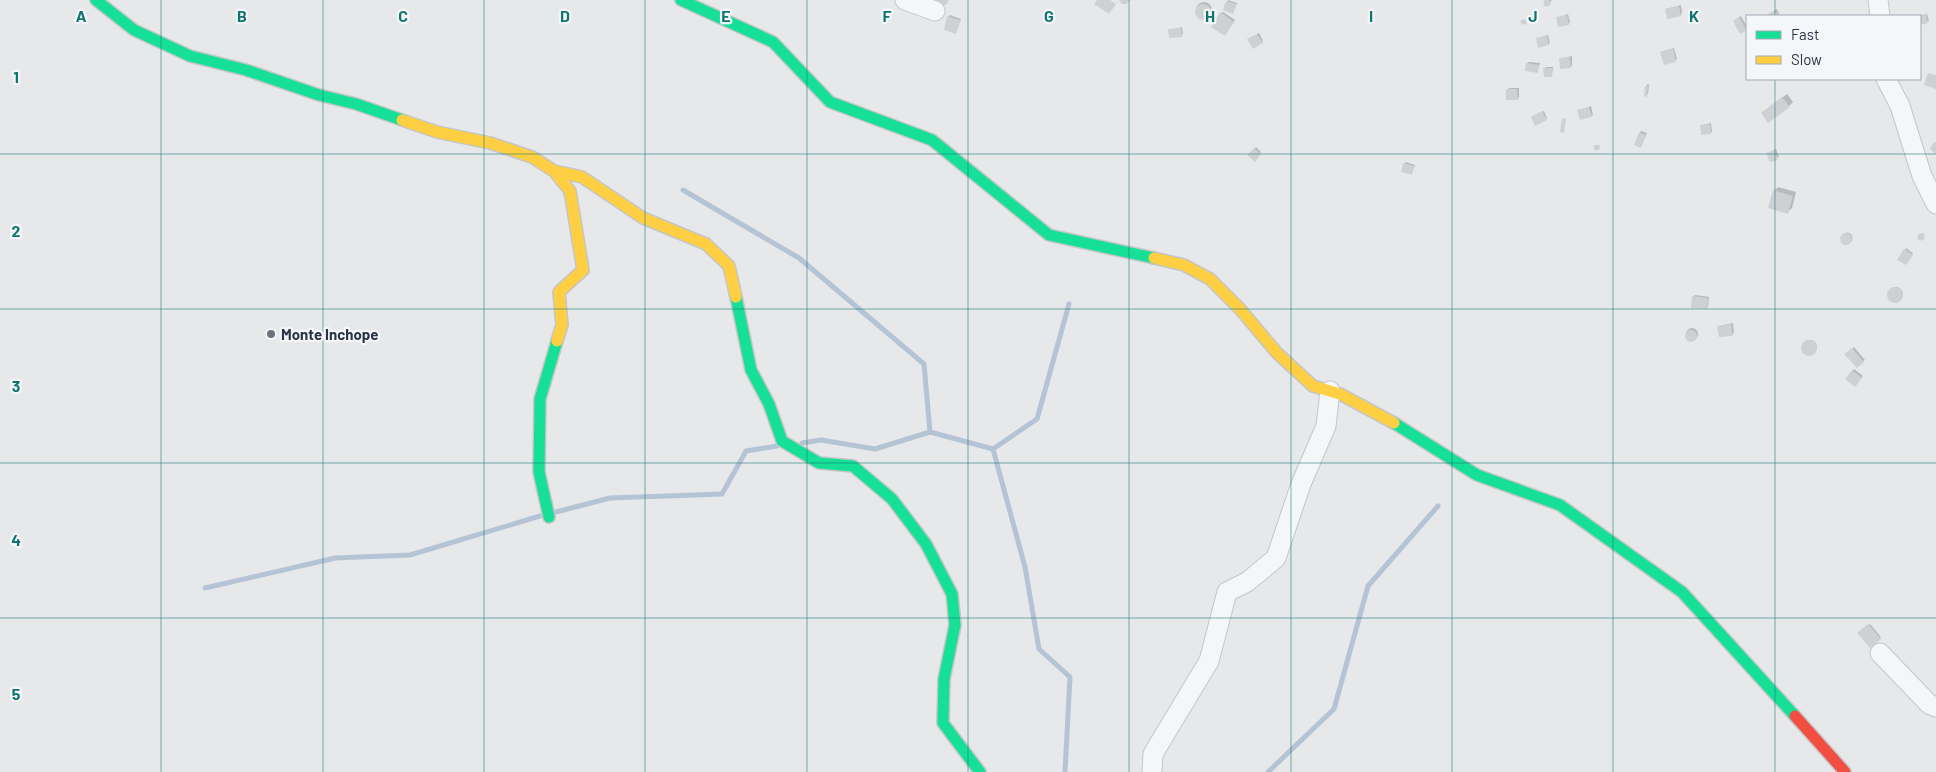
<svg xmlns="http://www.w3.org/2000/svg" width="1936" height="772" viewBox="0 0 1936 772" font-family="Barlow,sans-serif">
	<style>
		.shadow { fill: #0003 }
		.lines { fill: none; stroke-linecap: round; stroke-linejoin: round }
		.stream { stroke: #b4c4d5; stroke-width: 5 }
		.building { fill: #ced0d3 }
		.street-casing { stroke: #c4c6c8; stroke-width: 21 }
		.fast-casing { stroke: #c4c6c8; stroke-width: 14 }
		.slow-casing { stroke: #c4c6c8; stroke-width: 14 }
		.jam-casing { stroke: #c4c6c8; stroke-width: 14 }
		.street { stroke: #f5f6f7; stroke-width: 19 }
		.fast { stroke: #16e098; stroke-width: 11 }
		.slow { stroke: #ffcf43; stroke-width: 11 }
		.jam { stroke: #f24e42; stroke-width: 11 }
		.grid { fill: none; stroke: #0f766e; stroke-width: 1; stroke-opacity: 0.55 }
		.poi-dot { fill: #6c737f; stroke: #f4f6f9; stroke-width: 2 }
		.labels { text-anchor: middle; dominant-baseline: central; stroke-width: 4.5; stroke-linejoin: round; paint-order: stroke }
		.poi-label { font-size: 15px; font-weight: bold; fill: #2b3445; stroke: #f4f6f9; text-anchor: start }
		.grid-label { font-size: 16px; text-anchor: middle; font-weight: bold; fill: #0f766e; stroke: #f4f6f9; stroke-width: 4.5; stroke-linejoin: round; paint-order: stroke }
	</style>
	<rect width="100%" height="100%" fill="#e6e8ea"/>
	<path class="shadow" d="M1228 0 1237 3 1233 12 1227 2Z
		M1546 0H1552L1548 5 1544 3Z
		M1196 10a8 8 0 1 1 16 0a8 8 0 1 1-16 0Z
		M1681 5 1682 13 1681 15 1666 9Z
		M1777 9 1779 14 1776 16H1771L1770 14Z
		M1223 12 1235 20 1226 33 1221 13Z
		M1568 14 1570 22 1568 24 1557 18Z
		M1927 14 1929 21 1920 24 1919 16Z
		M950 15 961 19 956 32 948 17Z
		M1741 16 1747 27 1746 29 1736 20Z
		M1182 27 1183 34 1181 35 1170 30Z
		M1259 33 1263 41 1262 42 1251 38Z
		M1548 35 1550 43 1548 44 1538 38Z
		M1674 48 1677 59 1665 64 1661 52Z
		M1572 56V65L1571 67 1560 59Z
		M1529 62 1540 63 1537 72 1527 63Z
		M1546 67H1553L1552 75 1545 68Z
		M1648 84 1649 85 1648 94 1647 95 1646 86Z
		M1509 88H1519V97L1517 99 1508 89Z
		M1787 94 1793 102 1789 106 1762 113Z
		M1591 106 1593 115 1591 116 1579 111Z
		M1544 111 1547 118 1546 119 1534 116Z
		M1711 123 1712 132 1710 133 1702 125Z
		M1641 131 1647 133 1641 147 1640 132Z
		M1256 147 1261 152 1254 160 1249 155Z
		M1776 149 1779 157 1777 158 1768 153Z
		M1406 162 1415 165 1412 173 1404 164Z
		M1778 187 1796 192 1792 208 1788 212 1774 191Z
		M1841.5 238a5.5 5.5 0 1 1 11 0a5.5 5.5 0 1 1-11 0Z
		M1922 233 1924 234 1922 239 1919 238Z
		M1906 248 1913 253 1907 262 1905 250Z
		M1889 294a7 7 0 1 1 14 0a7 7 0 1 1-14 0Z
		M1695 295 1709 297 1708 306 1707 308 1693 297Z
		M1733 323 1734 333 1732 334 1719 326Z
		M1686 334a6 6 0 1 1 12 0a6 6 0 1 1-12 0Z
		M1803 347a7 7 0 1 1 14 0a7 7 0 1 1-14 0Z
		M1854 347 1865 360 1857 366 1846 354Z
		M1854 369 1863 376 1855 385 1847 378Z
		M1870 624 1881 637 1871 646 1859 633Z"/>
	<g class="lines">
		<path class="stream" d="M683 190 799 258 924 364 930 432 993 449
			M802 443 821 440 875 449 930 432
			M556 512 610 498 722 494 746 451 777 446
			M205 588 335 558 410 555 540 516
			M1065 772 1070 677 1039 649 1025 567 993 449 1037 419 1069 304
			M1268 772 1334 709 1368 586 1438 506"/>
	</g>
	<path class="building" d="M1543.5 3a3.5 3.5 0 1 1 7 0a3.5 3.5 0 1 1-7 0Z
		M936 0H949L947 4 943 6 939 5Z
		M1097 0H1110L1116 4 1109 14 1094 4Z
		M1119 0H1131L1126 4H1122Z
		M1226 1 1237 4 1233 14 1223 10Z
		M1195 12a8 8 0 1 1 16 0a8 8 0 1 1-16 0Z
		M1679 6 1681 16 1667 19 1665 9Z
		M1775 10 1778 16H1769L1768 14Z
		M1220 12 1234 22 1225 36 1211 27Z
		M1567 15 1569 25 1558 27 1556 17Z
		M1926 15 1928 23 1920 25V16Z
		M947 16 960 20 956 34 944 30Z
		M1739 17 1747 30 1740 34 1733 21Z
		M1525 19 1527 23 1522 25 1520 21Z
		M1181 28 1182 37 1169 38 1168 29Z
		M1257 34 1263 43 1253 49 1247 39Z
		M1547 36 1549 45 1538 48 1536 38Z
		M1673 48 1676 62 1664 65 1660 52Z
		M1570 57 1571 68 1560 69 1559 58Z
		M1526 63 1539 65 1538 73 1525 71Z
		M1543 68H1552V77H1544Z
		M1928 73 1936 75V89L1924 85Z
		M1645 86H1648L1647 97 1644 96Z
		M1506 89H1517L1518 100H1506Z
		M1782 97 1790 107 1768 123 1761 113Z
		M1589 107 1592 117 1580 120 1577 110Z
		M1542 111 1547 120 1535 126 1531 117Z
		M1562 118 1566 119 1564 133 1560 132Z
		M1710 124 1711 134 1701 135 1700 125Z
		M1639 132 1646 135 1641 148 1634 145Z
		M1936 142V154L1930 149 1933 143Z
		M1594 145H1600L1599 150H1594Z
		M1254 148 1261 154 1255 162 1247 155Z
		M1775 150 1778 160 1770 162 1766 153Z
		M1403 163 1414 166 1412 175 1401 172Z
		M1773 190 1793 196 1788 214 1768 208Z
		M1840 239a6 6 0 1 1 12 0a6 6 0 1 1-12 0Z
		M1917.5 237a3.5 3.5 0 1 1 7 0a3.5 3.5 0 1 1-7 0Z
		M1904 249 1913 255 1906 265 1897 260Z
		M1887 295a8 8 0 1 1 16 0a8 8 0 1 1-16 0Z
		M1692 296 1708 298 1707 309 1691 308Z
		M1731 324 1733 336 1719 337 1717 326Z
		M1685 336a6 6 0 1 1 12 0a6 6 0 1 1-12 0Z
		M1801 348a8 8 0 1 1 16 0a8 8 0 1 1-16 0Z
		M1852 348 1864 362 1857 368 1844 354Z
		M1852 370 1862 378 1855 387 1845 379Z
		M1868 624 1881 639 1870 648 1857 633Z"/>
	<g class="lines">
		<defs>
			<path id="street" d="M905 0 935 11
				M1878 0 1880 16
				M1886 79 1900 106 1922 176 1936 204
				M1880 653 1929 704 1936 707
				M1152 772 1153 754 1209 661 1227 592 1247 582 1276 558 1301 484 1326 426 1330 391"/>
			<path id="fast" d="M96 0 134 30 190 56 246 70 319 95 356 104 402 120
				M681 0 773 42 830 102 932 140 1049 235 1154 258
				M736 297 751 370 769 404 782 441 819 463 853 466 892 499 926 544 952 594 955 625 944 679 943 723 980 772
				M1394 423 1477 475 1560 505 1682 592 1795 716
				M549 517 539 472 540 399 557 341"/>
			<path id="slow" d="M402 120 437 132 490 143 532 157 554 171 570 191 583 270 559 292 562 325 557 341
				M554 171 582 177 643 218 706 244 729 266 736 297
				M1154 258 1184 265 1210 279 1240 309 1277 353 1313 386 1340 394 1394 423"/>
			<path id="jam" d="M1795 716 1845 772"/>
		</defs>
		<use href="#street" class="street-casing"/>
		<use href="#fast" class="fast-casing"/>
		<use href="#slow" class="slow-casing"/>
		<use href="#jam" class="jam-casing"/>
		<use href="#street" class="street"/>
		<use href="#fast" class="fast"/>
		<use href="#slow" class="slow"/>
		<use href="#jam" class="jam"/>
	</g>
	<path class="grid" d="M161 0V772M323 0V772M484 0V772M645 0V772M807 0V772M968 0V772M1129 0V772M1291 0V772M1452 0V772M1613 0V772M1775 0V16M1775 79V772M0 154H1936M0 309H1936M0 463H1936M0 618H1936"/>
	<circle class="poi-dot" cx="271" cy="334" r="5"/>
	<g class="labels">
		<g class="poi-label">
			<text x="281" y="334">Monte Inchope</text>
		</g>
	</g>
	<g class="grid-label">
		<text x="81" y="22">A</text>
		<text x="242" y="22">B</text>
		<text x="403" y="22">C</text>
		<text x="565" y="22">D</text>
		<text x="726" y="22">E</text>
		<text x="887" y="22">F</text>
		<text x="1049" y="22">G</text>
		<text x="1210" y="22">H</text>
		<text x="1371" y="22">I</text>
		<text x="1533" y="22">J</text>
		<text x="1694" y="22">K</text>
		<text x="16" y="83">1</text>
		<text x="16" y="237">2</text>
		<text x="16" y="392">3</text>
		<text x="16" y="546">4</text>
		<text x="16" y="700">5</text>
	</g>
	<rect x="1746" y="15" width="175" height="65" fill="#f4f6f9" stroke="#a4a8b1"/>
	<rect x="1756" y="31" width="25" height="8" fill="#16e098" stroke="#a4a8b1"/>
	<text x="1791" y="40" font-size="15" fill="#2b3445">Fast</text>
	<rect x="1756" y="56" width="25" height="8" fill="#ffcf43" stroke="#a4a8b1"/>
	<text x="1791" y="65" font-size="15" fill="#2b3445">Slow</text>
</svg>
